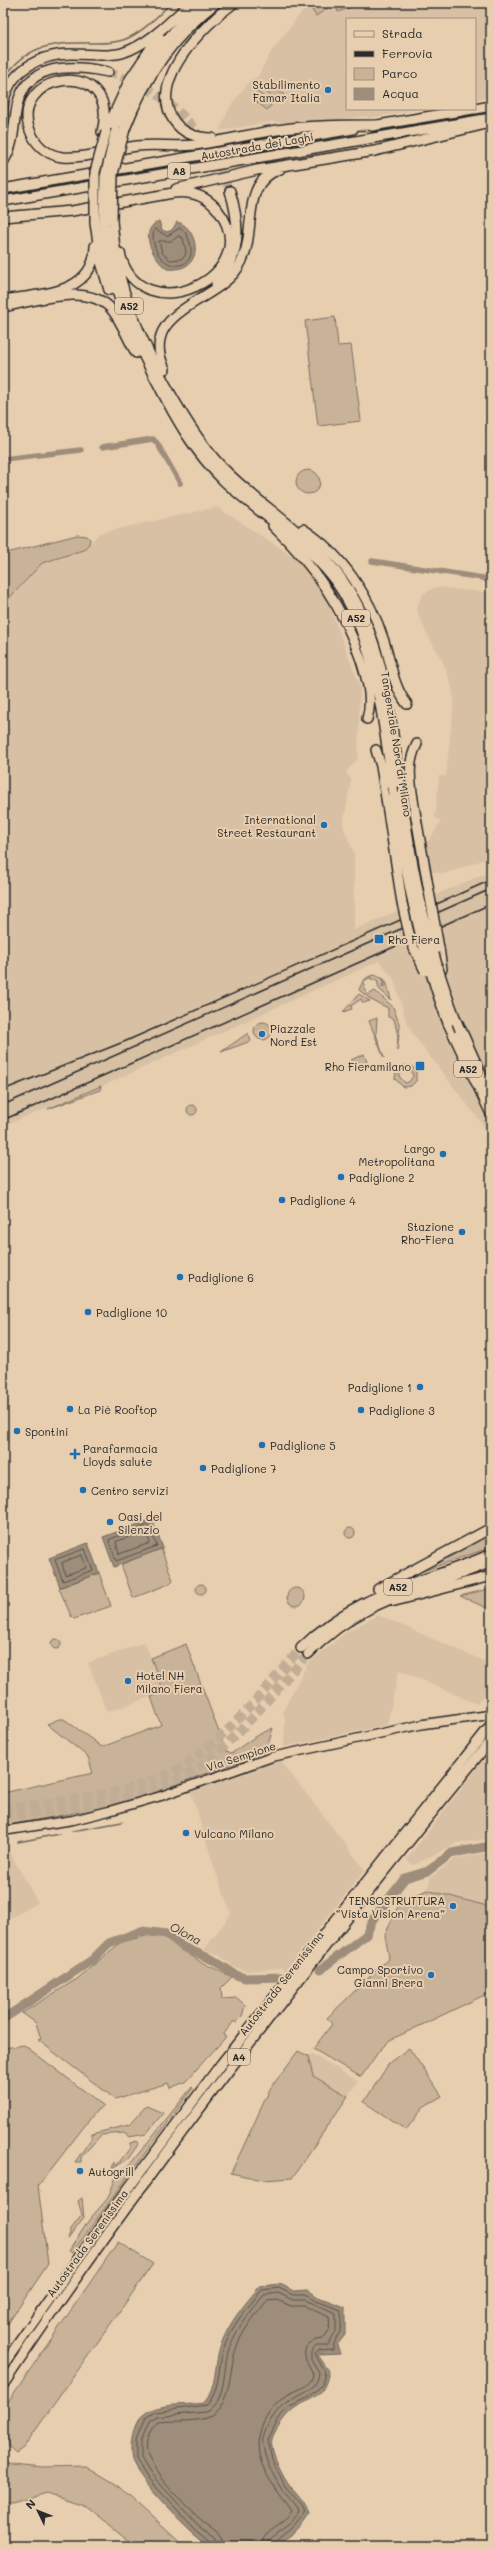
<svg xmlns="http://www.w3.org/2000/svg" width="494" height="2549" viewBox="0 0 494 2549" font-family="Mali,sans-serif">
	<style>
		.built { fill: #d7c0a4 }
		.green { fill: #c8b399; stroke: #7a6f62; fill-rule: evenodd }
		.water { fill: #9d8d7a; stroke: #6f665a }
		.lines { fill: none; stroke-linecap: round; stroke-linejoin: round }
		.shore { stroke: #59524b; stroke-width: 1 }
		.stream { stroke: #6f665a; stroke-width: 1.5 }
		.canal { stroke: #9d8d7a; stroke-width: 5.5 }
		.river { stroke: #9d8d7a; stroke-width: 9 }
		.highway-tunnel { stroke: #c1ad95; stroke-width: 9; stroke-dasharray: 9 4.5; stroke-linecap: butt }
		.primary-casing { stroke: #2b2b2b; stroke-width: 11 }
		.highway-casing { stroke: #2b2b2b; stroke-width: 12 }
		.primary { stroke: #e7ceaf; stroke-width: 8 }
		.highway { stroke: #e7ceaf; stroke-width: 9 }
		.rail { stroke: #2b2b2b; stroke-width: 1.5 }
		.highway-bridge-casing { stroke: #2b2b2b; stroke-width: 12; stroke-linecap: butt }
		.highway-bridge { stroke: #e7ceaf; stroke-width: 9 }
		.poi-dot { fill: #1f6fb2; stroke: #e7ceaf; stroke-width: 1.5 }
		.labels { text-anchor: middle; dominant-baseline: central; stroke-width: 4; stroke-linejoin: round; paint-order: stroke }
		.shield { fill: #e7ceaf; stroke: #635c53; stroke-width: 1 }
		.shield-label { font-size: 10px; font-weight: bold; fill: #2b2b2b }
		.poi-label { font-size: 11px; fill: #2b2b2b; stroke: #e7ceaf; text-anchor: start }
		.street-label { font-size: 11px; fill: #2b2b2b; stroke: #e7ceaf }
		.water-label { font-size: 12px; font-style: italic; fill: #423f3b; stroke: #e7ceaf }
	</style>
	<rect width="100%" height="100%" fill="#e7ceaf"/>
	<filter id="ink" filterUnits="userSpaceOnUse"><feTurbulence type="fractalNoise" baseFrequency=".025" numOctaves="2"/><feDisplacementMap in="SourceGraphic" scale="8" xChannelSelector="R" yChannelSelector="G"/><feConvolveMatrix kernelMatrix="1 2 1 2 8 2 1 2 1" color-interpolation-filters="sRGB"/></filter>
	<g filter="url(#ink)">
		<path class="built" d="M309 3H491V97L475 100V19H347V109H421L369 118 365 116 310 123 271 122 219 131 230 107 251 79 257 78 272 50Z
			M217 507 300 561 323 589 360 687 358 759 346 772 351 780 343 826 354 853V930L491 871V1135L414 1036 406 1021 394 979 379 961 107 1084 3 1126V605L42 563 83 550 100 533Z
			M436 587 491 593V857L444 874 427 870 415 873 419 850 430 839 441 821 435 818 439 776H446L454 701 452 686 443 662 426 632 417 611 418 604 423 594Z
			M378 1615 491 1664V1691L486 1693 477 1704 399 1670 387 1725 284 1747 285 1719 283 1711 308 1663 348 1631Z
			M145 1642 164 1692 107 1712 88 1663Z
			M491 1750V1839L457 1843 414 1865 406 1860Z
			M278 1757 365 1870 285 1971 281 1968 246 1971 234 1967 219 1955 204 1950 231 1914 215 1870 190 1789Z
			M3 1840 38 1903 3 1922Z
			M491 1852V1907L427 1890 431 1877 455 1859Z
			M312 2054 358 2081 348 2096 313 2076 308 2056Z"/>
		<path class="green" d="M323 3 328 8 316 16 312 10Z
			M335 3H362L338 12Z
			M270 84 284 95 279 102 265 91Z
			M258 92 272 104 267 110 253 99Z
			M335 317 338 346 351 345 361 421 318 426 305 321Z
			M296 482a12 12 0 1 1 24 0a12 12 0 1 1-24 0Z
			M77 535 87 536 90 539 89 544 83 550 42 563 3 605V554Z
			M375 975 384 979 382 987H384V979L387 984 391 1000 379 989 377 980H371V977L364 981V989L368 995 375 991 393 1007 400 1026 397 1051 398 1036 394 1019 388 1017V1008L373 1001 359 990C362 982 365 976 375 975Z
			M359 994 370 1001 363 1003 361 999 351 1006 352 1009 343 1012Z
			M377 1018 376 1034 384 1058 369 1021Z
			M254 1031a9 9 0 1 1 18 0a9 9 0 1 1-18 0Z
			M248 1033 251 1041 221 1052Z
			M364 1054 367 1062 365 1064 349 1070 351 1060Z
			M402 1065 411 1066 416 1070V1081L411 1086 403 1087 395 1079 396 1072ZM406 1069 411 1070 413 1076 409 1082 405 1083 399 1076 402 1070Z
			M101 1086 100 1090 48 1109Z
			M187 1110a5 5 0 1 1 10 0a5 5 0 1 1-10 0Z
			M345 1533a5 5 0 1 1 10 0a5 5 0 1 1-10 0Z
			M491 1531V1545L483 1550 409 1576Z
			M161 1549 173 1580 169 1584 133 1598 121 1564Z
			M99 1573 111 1606 74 1619 71 1616 59 1588Z
			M196 1589a5 5 0 1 1 10 0a5 5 0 1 1-10 0Z
			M287 1597a9 9 0 1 1 18 0a9 9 0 1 1-18 0Z
			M491 1588V1610L460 1596 488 1589Z
			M51 1644a5 5 0 1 1 10 0a5 5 0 1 1-10 0Z
			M186 1644 226 1751 232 1753 256 1736 273 1728 266 1752 118 1805 3 1826V1793L93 1773 88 1757 47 1724 59 1719H64L102 1747 161 1725 151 1697 164 1692 151 1658Z
			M427 1890 491 1907V1992L390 2040 379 2051 361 2077 313 2049 332 2024 327 2018 389 1958 385 1935 400 1902Z
			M150 1935 162 1936 199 1961 232 1977 221 1988 222 1999 237 1998 245 2005 242 2017 236 2023 234 2021 223 2035 226 2037 185 2082 170 2088 168 2083 115 2099 38 2040 41 2039 36 2023 22 2013 77 1979 121 1942Z
			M24 2045 104 2106 97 2110 38 2186 48 2264 3 2331V2048Z
			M409 2048 442 2096 423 2107 406 2130 364 2102 390 2062Z
			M298 2051 308 2056 313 2076 348 2096 292 2178 263 2180 231 2173 270 2089Z
			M192 2087 193 2088 72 2253 69 2251 89 2220 108 2198 117 2174 131 2163Z
			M146 2106 163 2113 146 2134 129 2137 124 2133 101 2135 81 2157V2162H75L91 2139 92 2134 129 2125Z
			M137 2141 139 2143 128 2159 112 2169 114 2162 115 2165H117L130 2148V2143Z
			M82 2198 84 2218 68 2239 71 2229 82 2215 78 2201Z
			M118 2242 153 2264 23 2448 16 2453 8 2446 3 2409Z
			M3 2463 44 2467 86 2466 119 2486 185 2546H135L84 2505 47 2493 12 2503H3Z"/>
		<path class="water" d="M159 221 162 230 167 232 172 230 177 222C198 226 208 273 167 269 154 260 137 231 159 221Z
			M152 1519 163 1548 114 1567 103 1537Z
			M88 1543 99 1573 60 1587 49 1558Z
			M280 2284 294 2291 308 2290 318 2297 345 2307V2335L337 2345 340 2354 318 2355 329 2371C322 2407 305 2395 287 2415 281 2422 275 2430 272 2439 269 2449 283 2476 289 2484 296 2495 306 2502 309 2515 288 2549 269 2546 234 2546 227 2546 215 2548 210 2545 193 2537 137 2478 132 2461 129 2448 132 2423 143 2415 159 2402 184 2406 204 2403 217 2388 214 2366 220 2348 227 2324 245 2304 260 2286Z"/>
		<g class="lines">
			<path class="shore" d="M155 229 167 236 180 228C185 230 188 237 190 243 198 272 161 273 154 244 153 238 152 234 155 229Z
				M179 236 183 238 186 251 185 256 181 259 170 260 162 253 159 241H171Z
				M149 1525 157 1546 116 1561 109 1540Z
				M146 1531 150 1543 119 1554 116 1542Z
				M85 1549 93 1570 63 1581 55 1560Z
				M82 1555 86 1568 65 1575 62 1563Z
				M213 2546 211 2542 194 2528 146 2476 136 2459V2440L145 2418 155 2412 207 2405C220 2390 218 2369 223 2350 230 2327 247 2308 262 2290L279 2288 293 2295H307L316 2301 341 2310V2333L334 2343 333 2350 319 2351 315 2354 325 2372 322 2385 310 2397 288 2407 277 2421 268 2440 272 2459 285 2486 303 2507 305 2514C298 2526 273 2540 272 2546
				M218 2546 215 2538 197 2524 150 2473 141 2458V2441L149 2422 157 2417 205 2412C227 2405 223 2366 229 2349 236 2329 251 2311 264 2295L278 2293 293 2300H305L336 2313V2332L328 2346H316L311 2352V2360L319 2373C317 2391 301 2394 287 2402 277 2408 266 2426 263 2437 260 2449 275 2481 283 2491 288 2497 297 2505 299 2513 292 2527 268 2534 267 2546
				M224 2546C223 2532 209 2527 200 2519 183 2502 141 2466 147 2440 149 2432 152 2427 159 2422 175 2420 196 2423 211 2416 232 2406 229 2361 239 2341 246 2326 257 2313 267 2301L277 2300 291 2306H304L329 2317 330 2329 323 2339C298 2342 303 2358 313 2374 312 2385 300 2389 291 2393 279 2399 270 2410 264 2422 246 2458 274 2484 292 2512 284 2526 262 2528 261 2546"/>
			<path class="stream" d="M3 80C24 47 50 42 87 43 98 43 112 44 123 40 141 34 158 16 171 3
				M72 1831 122 1822
				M18 1842 59 1834"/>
			<path class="canal" d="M102 447 153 439 157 443 180 483
				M3 459 81 450
				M372 561 483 578 491 582"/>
			<path class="river" d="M320 1970 366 1935 373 1919 405 1878 428 1871 452 1853 491 1846
				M3 2019 92 1960 109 1943 142 1931 167 1934 183 1947 213 1960 236 1975 245 1978 281 1977"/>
			<path class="highway-tunnel" d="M108 72C176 95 201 128 230 191
				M3 1808C52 1803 135 1794 176 1770 227 1740 262 1691 301 1648
				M3 1816C72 1808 151 1804 208 1760 246 1730 275 1690 308 1654"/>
			<defs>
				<path id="primary" d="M3 1831 73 1820 109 1811 161 1796 272 1757 424 1724 489 1715"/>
				<path id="highway" d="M475 109 491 106
					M372 126 473 109
					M107 129 130 79 159 36
					M125 129C144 79 173 36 216 3
					M116 130C135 80 162 37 203 3
					M102 132C122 53 2 73 32 135 38 147 49 155 62 157 86 159 113 149 137 146 156 144 175 147 194 145 224 141 254 133 284 129 314 125 346 125 377 125
					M212 138C197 138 183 134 174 121 146 81 205 24 234 3
					M3 140C3 129 2 118 3 107 7 71 40 53 74 54 89 54 107 57 122 53 148 45 171 21 190 3
					M3 162C14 146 13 130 16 112 22 62 71 64 108 72
					M3 189 353 129
					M176 189 257 170 375 151 490 123
					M3 201 491 118
					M3 217 72 211 173 193C190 191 205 195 217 209 270 275 139 335 120 253
					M112 221C114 241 116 261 121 280 136 336 187 435 229 474 272 515 316 538 349 590 387 650 391 727 402 796
					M95 223 101 262 109 290
					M104 224C109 285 129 328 157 382 175 418 195 453 225 482 265 519 312 544 342 591 378 650 382 721 393 787
					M216 284C242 258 240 224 230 191
					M3 300C39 294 95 295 95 246
					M3 307C34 301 89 282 112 310 122 322 128 340 136 353
					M165 369C138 314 210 303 235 272 262 239 235 185 280 169
					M273 526C313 564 343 607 361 660 367 679 373 699 367 719
					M303 529C342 554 370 597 384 641 391 663 393 686 407 704
					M376 750 381 766 386 798
					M414 806C411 784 406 765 417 744
					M439 948 442 969
					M448 1023 491 1114
					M458 1023 491 1096
					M378 1589 491 1528
					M395 1601 491 1576
					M301 1648C360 1590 420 1585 491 1554
					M308 1654C363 1597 422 1591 491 1562
					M3 2365 113 2209 221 2064 491 1725
					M3 2385C152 2161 321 1949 491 1740"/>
			</defs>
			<use href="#primary" class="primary-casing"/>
			<use href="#highway" class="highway-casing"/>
			<use href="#primary" class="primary"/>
			<use href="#highway" class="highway"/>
			<path class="rail" d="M3 1090 126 1041 491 880
				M3 1105 491 889
				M3 1120 491 904"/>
			<defs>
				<path id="highway-bridge" d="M112 221 113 174 125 129
					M95 223V172L106 132
					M104 224 105 177 116 130
					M393 787C404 868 419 947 448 1023
					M402 796C413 877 429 954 460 1030
					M386 798 402 903 411 942 425 971
					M414 806 439 948"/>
			</defs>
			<use href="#highway-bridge" class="highway-bridge-casing"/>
			<use href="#highway-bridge" class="highway-bridge"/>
		</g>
	</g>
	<g class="poi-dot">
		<circle cx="328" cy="90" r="4"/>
		<circle cx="324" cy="825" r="4"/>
		<rect x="374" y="934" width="10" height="10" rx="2"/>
		<circle cx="262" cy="1034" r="4"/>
		<rect x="415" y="1061" width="10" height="10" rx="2"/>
		<circle cx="443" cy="1154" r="4"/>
		<circle cx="341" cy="1177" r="4"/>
		<circle cx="282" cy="1200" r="4"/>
		<circle cx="462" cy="1232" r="4"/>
		<circle cx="180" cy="1277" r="4"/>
		<circle cx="88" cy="1312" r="4"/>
		<circle cx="420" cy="1387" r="4"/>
		<circle cx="70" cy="1409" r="4"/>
		<circle cx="361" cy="1410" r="4"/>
		<circle cx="17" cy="1431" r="4"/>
		<circle cx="262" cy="1445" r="4"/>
		<path d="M73 1448h4v4h4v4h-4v4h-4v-4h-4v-4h4z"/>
		<circle cx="203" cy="1468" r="4"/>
		<circle cx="83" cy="1490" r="4"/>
		<circle cx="110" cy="1522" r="4"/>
		<circle cx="128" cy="1681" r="4"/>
		<circle cx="186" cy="1833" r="4"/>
		<circle cx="453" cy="1906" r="4"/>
		<circle cx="431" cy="1975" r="4"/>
		<circle cx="80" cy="2171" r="4"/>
	</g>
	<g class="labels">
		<g class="shield">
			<rect x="168" y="163" width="22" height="16" rx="3"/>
			<rect x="115" y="298" width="28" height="16" rx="3"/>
			<rect x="342" y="610" width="28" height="16" rx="3"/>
			<rect x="454" y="1061" width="28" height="16" rx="3"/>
			<rect x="384" y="1579" width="28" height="16" rx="3"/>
			<rect x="228" y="2049" width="22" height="16" rx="3"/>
		</g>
		<g class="shield-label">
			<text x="179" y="171">A8</text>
			<text x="129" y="306">A52</text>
			<text x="356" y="618">A52</text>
			<text x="468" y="1069">A52</text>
			<text x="398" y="1587">A52</text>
			<text x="239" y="2057">A4</text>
		</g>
		<g class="poi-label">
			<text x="320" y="84" text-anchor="end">Stabilimento<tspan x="320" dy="13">Famar Italia</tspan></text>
			<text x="316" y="819" text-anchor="end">International<tspan x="316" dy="13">Street Restaurant</tspan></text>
			<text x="388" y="939">Rho Fiera</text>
			<text x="270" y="1028">Piazzale<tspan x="270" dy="13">Nord Est</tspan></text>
			<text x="411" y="1066" text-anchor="end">Rho Fieramilano</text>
			<text x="435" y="1148" text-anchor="end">Largo<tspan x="435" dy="13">Metropolitana</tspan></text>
			<text x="349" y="1177">Padiglione 2</text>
			<text x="290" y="1200">Padiglione 4</text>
			<text x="454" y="1226" text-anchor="end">Stazione<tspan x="454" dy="13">Rho-Fiera</tspan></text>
			<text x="188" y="1277">Padiglione 6</text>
			<text x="96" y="1312">Padiglione 10</text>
			<text x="412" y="1387" text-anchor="end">Padiglione 1</text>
			<text x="78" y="1409">La Piè Rooftop</text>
			<text x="369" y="1410">Padiglione 3</text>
			<text x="25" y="1431">Spontini</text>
			<text x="270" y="1445">Padiglione 5</text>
			<text x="83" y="1448">Parafarmacia<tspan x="83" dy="13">Lloyds salute</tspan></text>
			<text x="211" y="1468">Padiglione 7</text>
			<text x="91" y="1490">Centro servizi</text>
			<text x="118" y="1516">Oasi del<tspan x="118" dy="13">Silenzio</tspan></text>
			<text x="136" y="1675">Hotel NH<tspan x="136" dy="13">Milano Fiera</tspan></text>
			<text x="194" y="1833">Vulcano Milano</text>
			<text x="445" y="1900" text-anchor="end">TENSOSTRUTTURA<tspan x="445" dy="13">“Vista Vision Arena”</tspan></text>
			<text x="423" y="1969" text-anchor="end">Campo Sportivo<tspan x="423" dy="13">Gianni Brera</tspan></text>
			<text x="88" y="2171">Autogrill</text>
		</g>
		<g class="street-label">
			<text transform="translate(257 146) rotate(-10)">Autostrada dei Laghi</text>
			<text transform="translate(397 744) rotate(81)">Tangenziale Nord di Milano</text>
			<text transform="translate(241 1756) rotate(-18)">Via Sempione</text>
			<text transform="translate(281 1983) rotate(-52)">Autostrada Serenissima</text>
			<text transform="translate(87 2243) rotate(-54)">Autostrada Serenissima</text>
		</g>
		<g class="water-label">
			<text transform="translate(186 1933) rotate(28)">Olona</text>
		</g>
	</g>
	<rect width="494" height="2549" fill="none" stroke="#e7ceaf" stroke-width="16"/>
	<rect x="8" y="8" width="478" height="2533" fill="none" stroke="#2b2b2b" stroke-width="1.5" filter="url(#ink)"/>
	<rect x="346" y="18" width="130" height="92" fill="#e7ceaf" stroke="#9c8d7a"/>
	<rect x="354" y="31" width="20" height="6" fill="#e7ceaf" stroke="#9c8d7a"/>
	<text x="382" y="38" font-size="12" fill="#2b2b2b">Strada</text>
	<rect x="354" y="51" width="20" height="6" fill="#2b2b2b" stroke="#9c8d7a"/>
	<text x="382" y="58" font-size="12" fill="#2b2b2b">Ferrovia</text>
	<rect x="354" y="68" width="20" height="12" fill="#c8b399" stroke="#9c8d7a"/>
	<text x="382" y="78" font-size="12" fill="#2b2b2b">Parco</text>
	<rect x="354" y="88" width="20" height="12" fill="#9d8d7a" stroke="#9c8d7a"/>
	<text x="382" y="98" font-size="12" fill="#2b2b2b">Acqua</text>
	<g transform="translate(38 2511) rotate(313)" stroke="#e7ceaf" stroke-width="3" paint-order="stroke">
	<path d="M0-3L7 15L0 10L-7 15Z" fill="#2b2b2b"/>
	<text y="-6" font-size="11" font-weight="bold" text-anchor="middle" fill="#2b2b2b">N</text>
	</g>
</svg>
